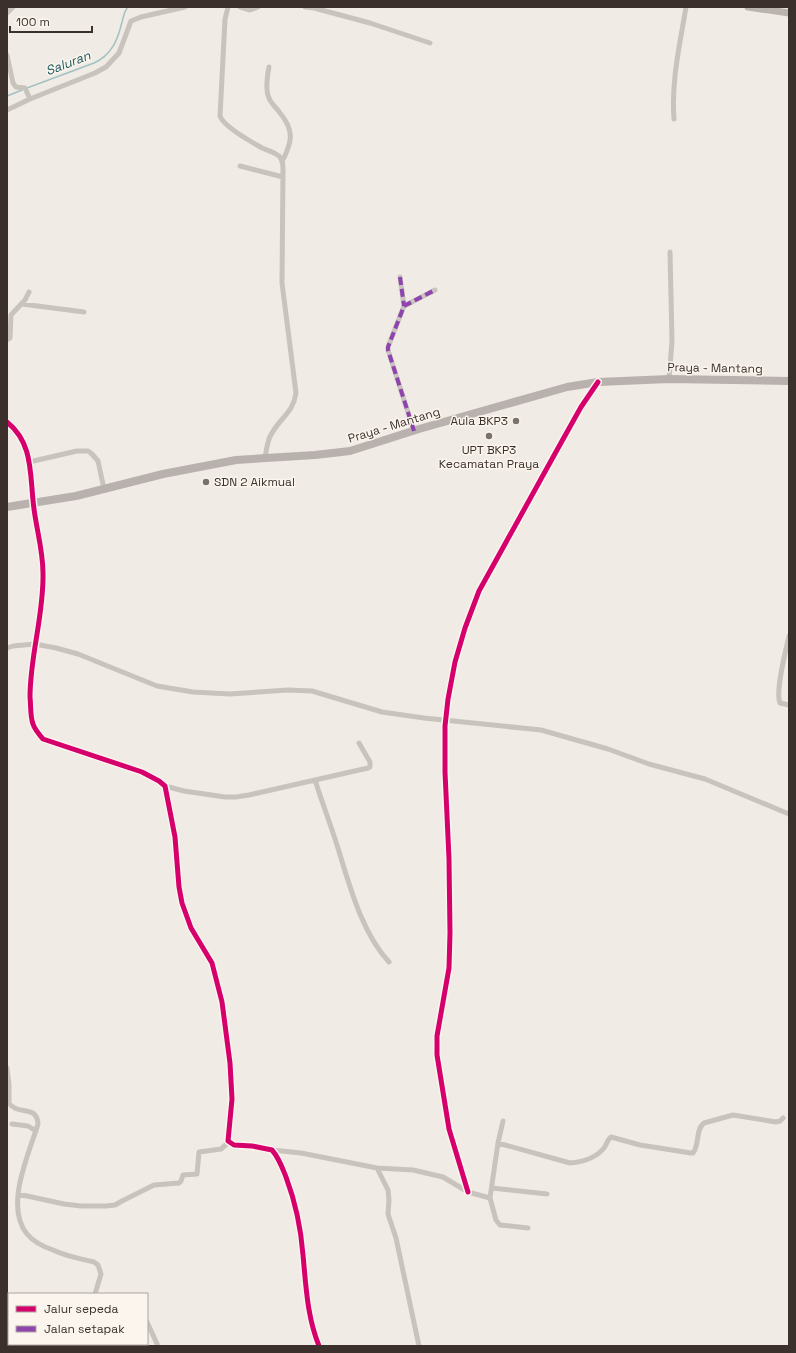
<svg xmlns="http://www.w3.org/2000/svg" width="796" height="1353" viewBox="0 0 796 1353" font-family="'Space Grotesk',sans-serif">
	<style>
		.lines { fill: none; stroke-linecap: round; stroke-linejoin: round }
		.stream { stroke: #a1c2c1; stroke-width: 1.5 }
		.street { stroke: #c9c3be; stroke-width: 5 }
		.secondary { stroke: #bab3ae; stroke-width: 7 }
		.primary { stroke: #b8b1ad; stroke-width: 8 }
		.quiet { stroke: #8e44ad; stroke-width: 4; stroke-dasharray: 8 4; stroke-linecap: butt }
		.cycleway-casing { stroke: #fbf5ee; stroke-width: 8 }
		.cycleway { stroke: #d6006c; stroke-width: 5 }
		.poi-dot { fill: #7a716c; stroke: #fbf5ee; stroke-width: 1.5 }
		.labels { text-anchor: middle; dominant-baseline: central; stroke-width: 3; stroke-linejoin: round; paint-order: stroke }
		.street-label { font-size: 12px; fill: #3b302b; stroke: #fbf5ee }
		.poi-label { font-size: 12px; fill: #3b302b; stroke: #fbf5ee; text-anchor: end }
		.water-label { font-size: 13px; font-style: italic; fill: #1f5a5e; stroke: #fbf5ee }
	</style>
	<rect width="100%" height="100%" fill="#f0ebe5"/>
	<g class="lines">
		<path class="stream" d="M27 88 94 63C112 55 118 39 122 22 124 16 124 11 128 7
			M7 96 22 90"/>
		<path class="street" d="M228 7 225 19 220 116C224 127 250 141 262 148 267 150 274 152 279 156 283 160 283 165 283 171L282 283 296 393C293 413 281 417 272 433 267 440 267 449 265 457
			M240 7 250 10 258 7
			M305 7 314 8 370 23 430 43
			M7 13 13 7
			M7 55 13 83 16 87 25 88 30 99
			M269 67C267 77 265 89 269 98 271 104 277 108 280 113 295 131 292 142 282 162
			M7 110 30 99 95 73 106 67 119 53 131 21 141 17 185 7
			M674 119C671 81 680 44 686 7
			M240 166 283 177
			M400 277 404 306
			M22 304 84 312
			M7 340 10 338 11 315 25 300 29 292
			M669 379 672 341 670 252
			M414 431 388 350V347L404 306 435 290
			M29 462 77 451H88L92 454 98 461 104 489
			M789 636C786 650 775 691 780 703L789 705
			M7 648 13 646 35 644 56 648 78 654 157 686 193 692 230 694 288 690 312 691 382 712 424 718 541 730 608 749 649 764 705 779 789 814
			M315 780C322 802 330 823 337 845 349 883 361 932 389 962
			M165 786 184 791 225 797H236L249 795 368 768 370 767V762L359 743
			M7 1068 9 1085V1103C17 1116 37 1104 38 1124 29 1154 4 1206 27 1234 33 1241 44 1247 53 1250 65 1256 81 1259 94 1262L98 1265 101 1274 95 1294
			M12 1124 28 1126 36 1131
			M498 1143 503 1121
			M272 1150 301 1153 377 1168 413 1170 443 1177 468 1192 490 1198 496 1220 500 1225 528 1228
			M377 1168 388 1190 389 1200 388 1214 396 1238 419 1346
			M492 1188 547 1194
			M468 1192 449 1129 437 1055V1036L449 968 450 933 449 859 445 772V726L448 699 455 662 465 628 479 591 557 450 581 407 598 382
			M18 1194 64 1204 81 1206H106L115 1205 122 1201 154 1185 179 1183 181 1181 183 1175 197 1174 199 1152 221 1149 229 1142
			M490 1198 498 1143 570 1163C583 1162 595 1159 604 1148 607 1144 607 1140 611 1137L640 1145 691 1153H693C700 1144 695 1130 704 1123L733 1115 776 1122 780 1121 783 1118
			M147 1322 158 1346"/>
		<path class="secondary" d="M748 7 789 13
			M7 422C32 442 30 471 33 500 35 525 43 548 43 573 44 615 30 655 30 697 31 706 30 716 33 724 35 730 39 734 43 739L142 772 159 781 165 786 175 837 179 887 182 903 191 928 212 963 222 1002 230 1063 232 1099 228 1141 234 1145 252 1146 272 1150C279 1158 282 1167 286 1177 295 1201 301 1229 303 1255 306 1286 307 1316 319 1346"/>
		<path class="primary" d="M7 507 76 496 163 474 236 460 315 455 350 451 419 429 567 387 598 382 669 379 789 381"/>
		<path class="quiet" d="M400 277 404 306
			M414 431 388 350V347L404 306 435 290"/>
		<defs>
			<path id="cycleway" d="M7 422C32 442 30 471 33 500 35 525 43 548 43 573 44 615 30 655 30 697 31 706 30 716 33 724 35 730 39 734 43 739L142 772 159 781 165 786 175 837 179 887 182 903 191 928 212 963 222 1002 230 1063 232 1099 228 1141 234 1145 252 1146 272 1150C279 1158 282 1167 286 1177 295 1201 301 1229 303 1255 306 1286 307 1316 319 1346
				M468 1192 449 1129 437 1055V1036L449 968 450 933 449 859 445 772V726L448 699 455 662 465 628 479 591 557 450 581 407 598 382"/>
		</defs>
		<use href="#cycleway" class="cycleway-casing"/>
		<use href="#cycleway" class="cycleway"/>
	</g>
	<g class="poi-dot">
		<circle cx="516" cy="421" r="4"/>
		<circle cx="489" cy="436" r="4"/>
		<circle cx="206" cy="482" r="4"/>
	</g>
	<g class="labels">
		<g class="street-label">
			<text transform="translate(715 368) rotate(1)">Praya - Mantang</text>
			<text transform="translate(394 425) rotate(-17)">Praya - Mantang</text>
		</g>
		<g class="poi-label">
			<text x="508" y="421">Aula BKP3</text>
			<text x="489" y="450" text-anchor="middle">UPT BKP3<tspan x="489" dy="14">Kecamatan Praya</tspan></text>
			<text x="214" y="482" text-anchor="start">SDN 2 Aikmual</text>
		</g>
		<g class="water-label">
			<text transform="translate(68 63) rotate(-21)">Saluran</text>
		</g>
	</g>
	<rect width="796" height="1353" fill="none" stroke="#3b302b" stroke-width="16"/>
	<rect x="8" y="1293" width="140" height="52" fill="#fbf5ee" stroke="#aea6a0"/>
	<rect x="16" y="1306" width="20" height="6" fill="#d6006c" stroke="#aea6a0"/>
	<text x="44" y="1313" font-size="12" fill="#3b302b">Jalur sepeda</text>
	<rect x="16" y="1326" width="20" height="6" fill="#8e44ad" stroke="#aea6a0"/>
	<text x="44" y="1333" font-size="12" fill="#3b302b">Jalan setapak</text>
	<path d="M10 26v6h82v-6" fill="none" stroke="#3b302b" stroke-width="2"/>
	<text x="16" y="26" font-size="12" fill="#3b302b" stroke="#fbf5ee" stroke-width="3" paint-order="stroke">100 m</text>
</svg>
